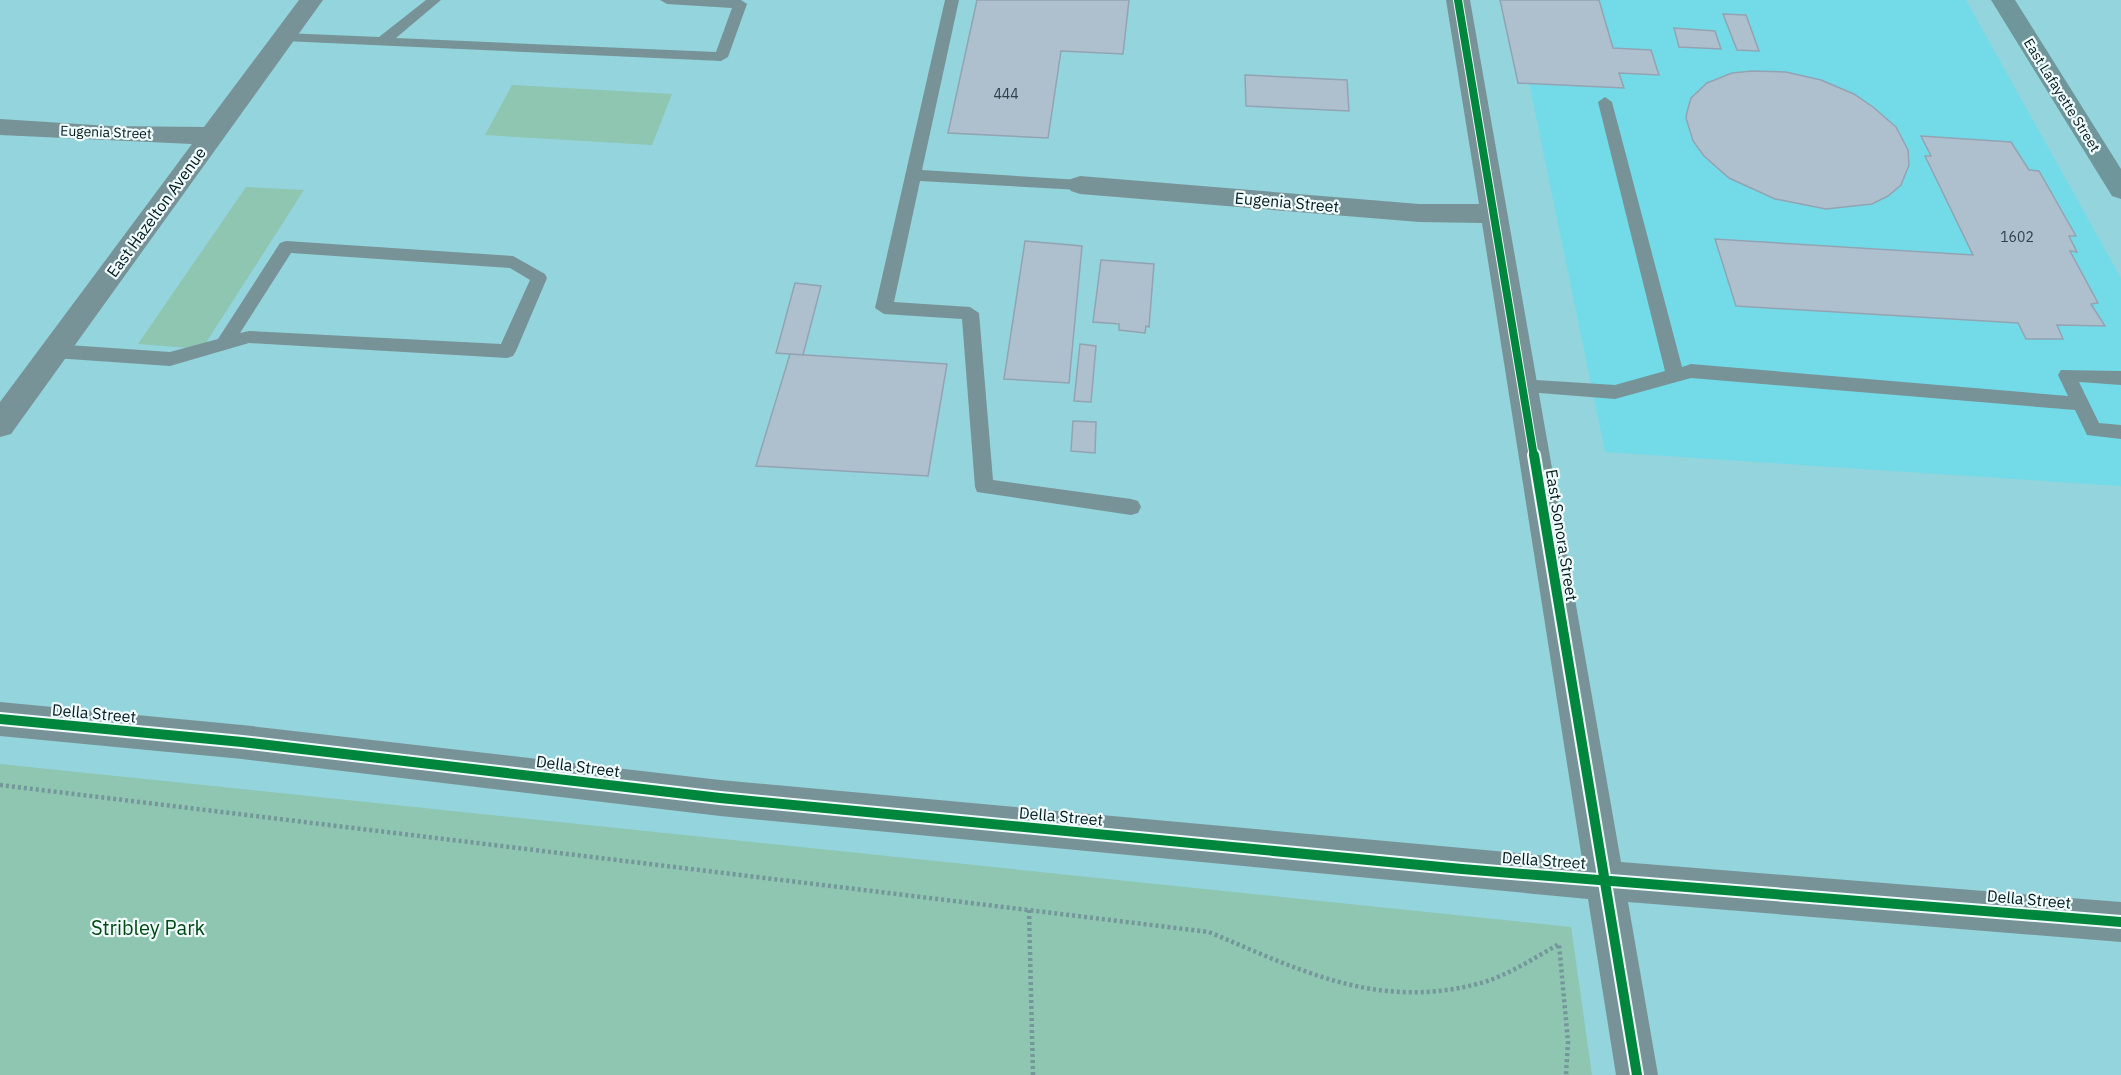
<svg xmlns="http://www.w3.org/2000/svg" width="2121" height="1075" viewBox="0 0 2121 1075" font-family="'IBM Plex Sans',sans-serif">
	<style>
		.built { fill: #73dbe8 }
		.green { fill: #8ec6b1 }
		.building { fill: #aebfce; stroke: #92a4b3; stroke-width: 1.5 }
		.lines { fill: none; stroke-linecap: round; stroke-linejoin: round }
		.path { stroke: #75969b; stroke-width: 4.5; stroke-dasharray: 3 3; stroke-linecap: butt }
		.service { fill: #779397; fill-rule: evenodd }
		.minor { fill: #779397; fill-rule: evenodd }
		.primary { fill: #6f969b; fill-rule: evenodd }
		.cycleway-far1-casing { stroke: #f0fbfc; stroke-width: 10 }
		.cycleway-casing { stroke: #f0fbfc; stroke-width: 14 }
		.cycleway-far1 { stroke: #00873e; stroke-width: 8 }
		.cycleway { stroke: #00873e; stroke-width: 10 }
		.labels { text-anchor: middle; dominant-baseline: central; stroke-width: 4.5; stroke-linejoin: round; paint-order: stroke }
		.number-label { font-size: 14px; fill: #2c4249 }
		.far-street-label { font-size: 14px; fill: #01191d; stroke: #f0fbfc }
		.street-label { font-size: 16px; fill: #01191d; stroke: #f0fbfc }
		.near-park-label { font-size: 20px; fill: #004912; stroke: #f0fbfc }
	</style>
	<rect width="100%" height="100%" fill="#94d4dc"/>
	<path class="built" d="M1512 0H1966L2121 278V486L1605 452Z"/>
	<path class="green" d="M512 85 672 94 652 145 485 135Z
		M246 187 304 190 202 349 138 344Z
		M0 764 1571 927 1592 1075H0Z"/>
	<path class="building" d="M977 0H1129L1123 54 1061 51 1048 138 948 133Z
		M1500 0H1599L1613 48 1651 50 1659 75 1619 73 1624 88 1518 83Z
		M1723 14 1746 15 1759 51 1737 50Z
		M1674 28 1715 31 1721 49 1679 47Z
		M1752 71 1786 72 1821 80 1854 94 1873 107 1896 127 1908 150 1909 165 1901 185 1888 196 1872 204 1826 209 1775 199 1729 178 1704 156 1693 141 1686 118 1687 112 1691 98 1707 83 1732 73Z
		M1245 75 1347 80 1349 111 1246 106Z
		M1921 136 2011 142 2029 170 2039 171 2076 236H2069L2077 252 2070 251 2098 303 2091 304 2105 326 2057 325 2063 339H2026L2018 323 1736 306 1715 239 1973 255 1925 156H1931Z
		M1025 241 1082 246 1069 383 1004 379Z
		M1101 260 1154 264 1149 327 1146 326 1145 333 1119 330V324L1093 322Z
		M795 283 821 286 803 355 776 353Z
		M1080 344 1096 346 1091 402 1074 401Z
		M790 354 947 364 928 476 756 466Z
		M1073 421 1096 422 1095 453 1071 451Z"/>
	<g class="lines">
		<path class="path" d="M0 785 1209 932C1300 970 1376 1010 1477 984 1506 977 1534 958 1559 944L1568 1042 1566 1075
			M1029 910 1033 1075"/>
		<path class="service" d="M426 0H441L396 38 716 52 732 8 667 4 660 0H741L747 4 728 57 721 61 284 41 277 37 284 33 379 37Z
			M945 0H959L922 170 1080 180 1088 185 1080 190 920 181 894 302 970 307 979 313 993 480 1131 499 1138 501 1141 507 1138 513 1131 515 977 492 975 487 962 319 884 314 875 308Z
			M1605 97 1612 102 1682 367 1691 364 2068 396 2058 375 2061 370 2121 371V385L2079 382 2099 423 2121 425V439L2087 435 2075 410 1691 378 1615 399 1516 391 1513 386 1516 381 1522 379 1615 385 1665 371 1598 102Z
			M286 241 513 256 545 274 547 278 516 351 513 356 507 358 249 343 170 366 54 358 48 356 45 351 48 346 54 344 170 352 218 339 280 243ZM291 253 510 268 530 280 501 344 249 331 240 333Z"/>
		<path class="minor" d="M299 0H323L11 434 0 437V402L192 144 0 135V119L110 126 204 127Z
			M1446 0H1470L1621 862 2121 902V942L1628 902 1658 1075H1616L1588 899 720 816 242 759 0 736V702L242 725 720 780 1582 859 1482 223 1419 222 1080 194 1071 191 1067 185 1071 179 1080 176 1419 204H1479Z"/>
		<path class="primary" d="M1991 0H2015L2121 169V199L2112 196Z"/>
		<defs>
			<path id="cycleway-far1" d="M1458 0 1534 457"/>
			<path id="cycleway" d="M1534 455 1637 1075
				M0 719 242 742 720 798 1462 869 2121 922"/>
		</defs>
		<use href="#cycleway-far1" class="cycleway-far1-casing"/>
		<use href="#cycleway" class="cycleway-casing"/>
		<use href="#cycleway-far1" class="cycleway-far1"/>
		<use href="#cycleway" class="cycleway"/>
	</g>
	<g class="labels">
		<g class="number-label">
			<text x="1006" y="94">444</text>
			<text x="2017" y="237">1602</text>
		</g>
		<g class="far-street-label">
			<text transform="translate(2062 95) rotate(58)">East Lafayette Street</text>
			<text transform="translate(106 132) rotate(2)">Eugenia Street</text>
		</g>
		<g class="street-label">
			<text transform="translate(1287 202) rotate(5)">Eugenia Street</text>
			<text transform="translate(156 212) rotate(-54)">East Hazelton Avenue</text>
			<text transform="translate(1562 535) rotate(81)">East Sonora Street</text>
			<text transform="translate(94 713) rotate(5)">Della Street</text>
			<text transform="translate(578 766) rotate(7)">Della Street</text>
			<text transform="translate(1061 816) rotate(5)">Della Street</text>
			<text transform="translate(1544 860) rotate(4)">Della Street</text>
			<text transform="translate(2029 899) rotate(5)">Della Street</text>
		</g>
		<g class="near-park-label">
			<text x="148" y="927">Stribley Park</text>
		</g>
	</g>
</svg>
